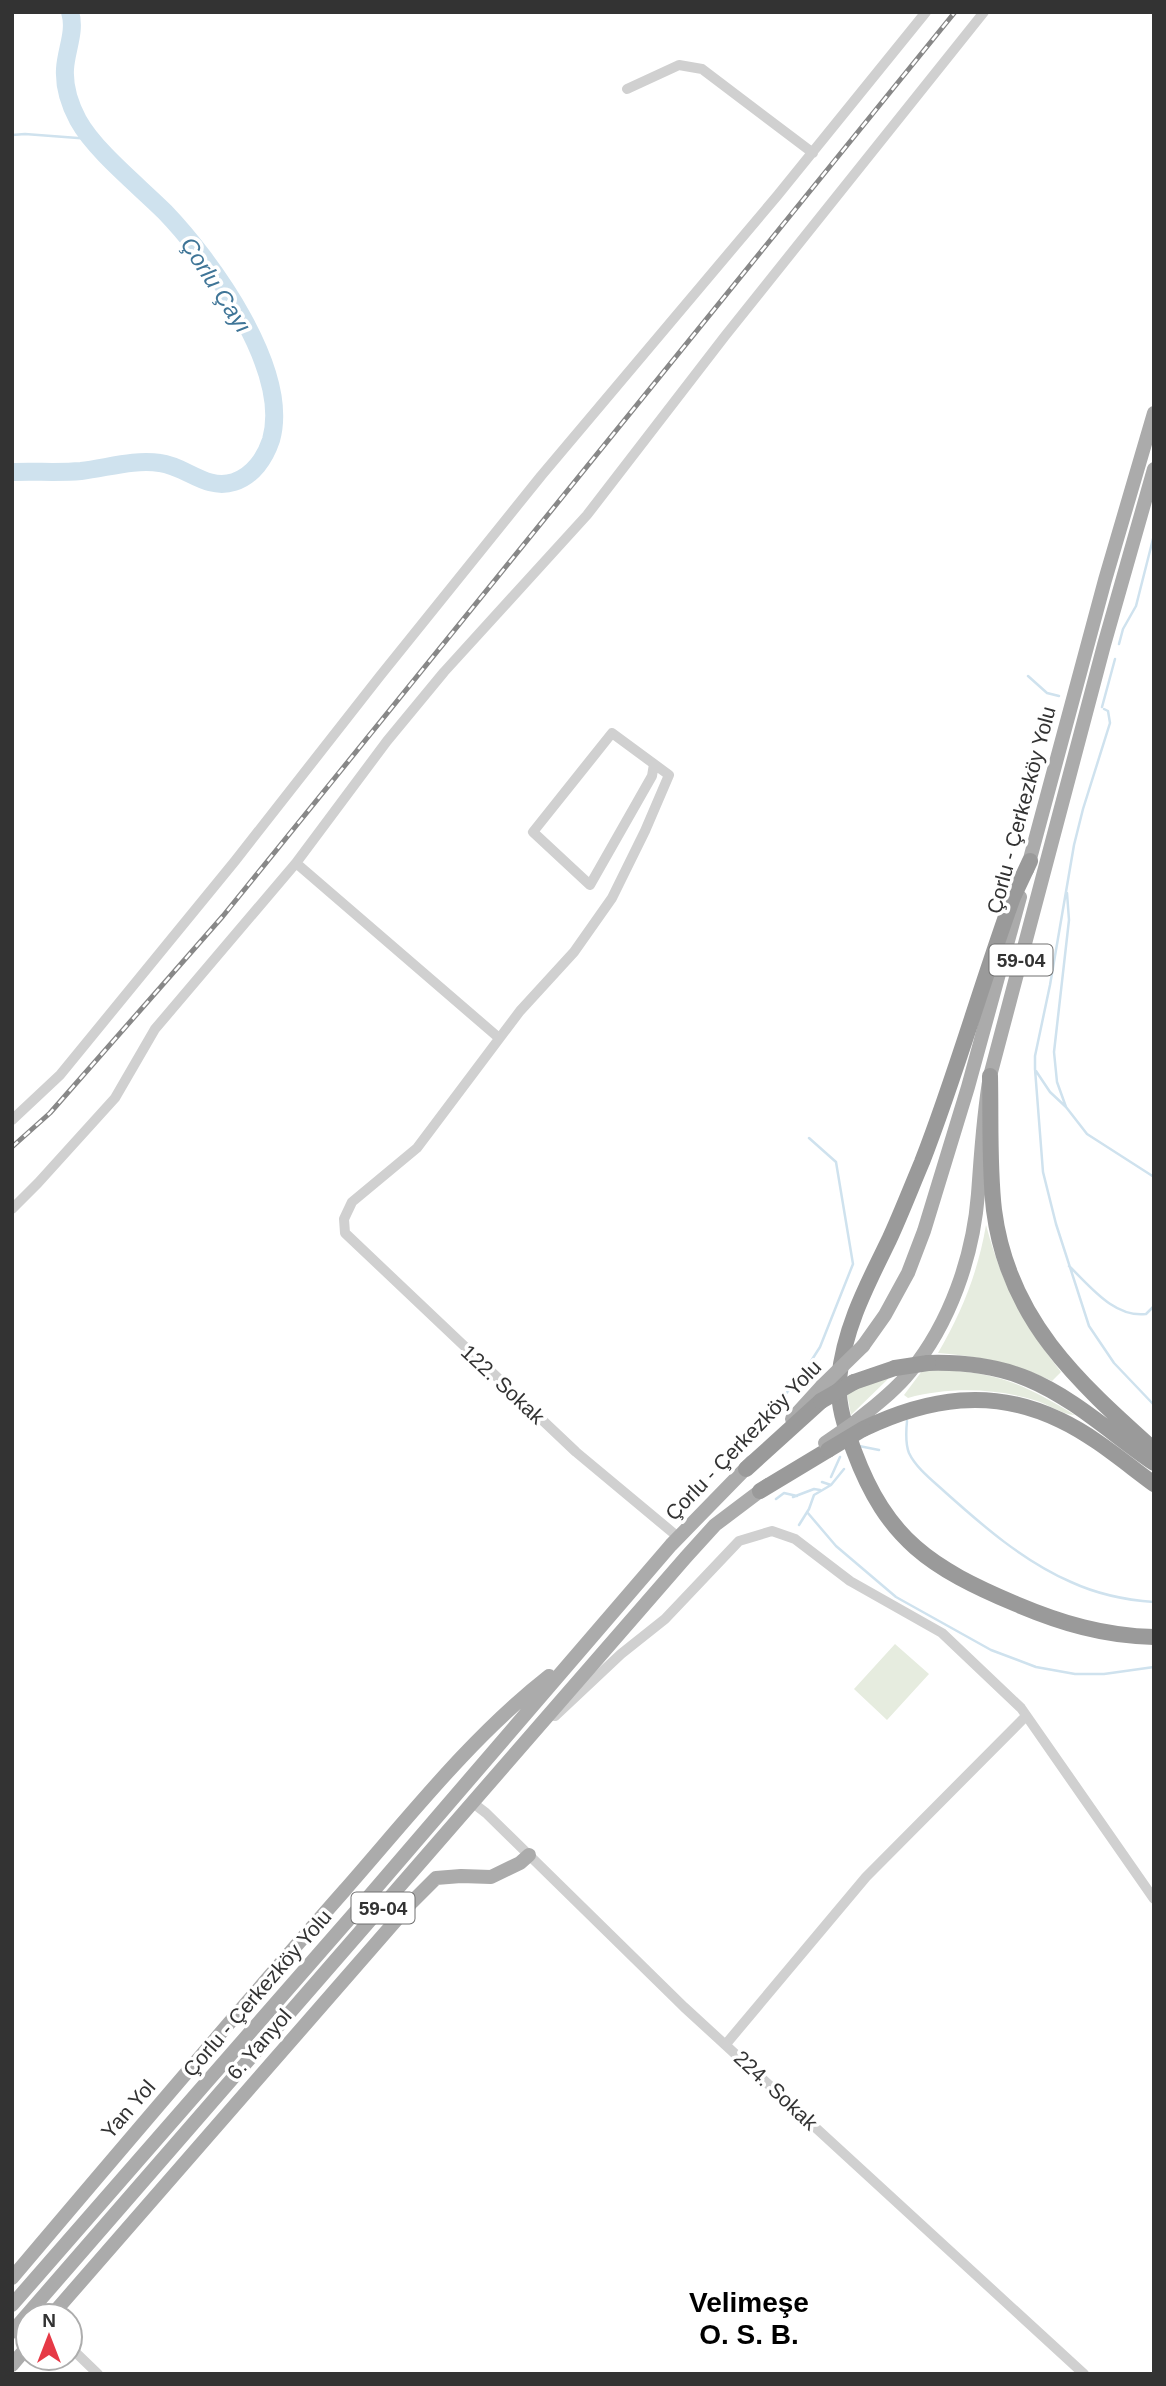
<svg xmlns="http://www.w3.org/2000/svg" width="1166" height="2386" viewBox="0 0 1166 2386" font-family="Helvetica,sans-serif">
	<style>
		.green { fill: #e6ecdf }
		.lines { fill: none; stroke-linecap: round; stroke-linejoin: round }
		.stream { stroke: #cfe2ee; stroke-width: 2.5 }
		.river { stroke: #cfe2ee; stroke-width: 18 }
		.minor { stroke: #d0d0d0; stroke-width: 10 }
		.major { stroke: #ababab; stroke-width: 14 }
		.highway { stroke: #9a9a9a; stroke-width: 16 }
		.rail-casing { stroke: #888; stroke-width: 5 }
		.rail { stroke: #fff; stroke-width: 2.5; stroke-dasharray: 8; stroke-linecap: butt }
		.major-bridge { stroke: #ababab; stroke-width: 14 }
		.highway-bridge { stroke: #9a9a9a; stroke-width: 16 }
		.labels { text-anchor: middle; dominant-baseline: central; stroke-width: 7; stroke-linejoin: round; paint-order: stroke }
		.shield { fill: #fff; stroke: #707070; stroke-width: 2 }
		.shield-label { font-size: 19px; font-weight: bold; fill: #333 }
		.street-label { font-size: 21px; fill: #333; stroke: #fff }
		.water-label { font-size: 23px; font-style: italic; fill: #3f7597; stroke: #fff }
		.district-label { font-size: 28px; font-weight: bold; fill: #000; stroke: #fff }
	</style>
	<rect width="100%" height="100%" fill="#fff"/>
	<path class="green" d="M986 1225C1002 1285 1023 1323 1061 1372L1052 1381C1011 1362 982 1357 938 1353 962 1312 978 1272 986 1225Z
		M942 1370C1001 1373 1025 1385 1075 1415 1063 1415 1048 1404 1034 1400 994 1388 948 1387 908 1398L904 1395 922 1371Z
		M886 1377 888 1379 851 1415 847 1393Z
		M895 1644 929 1674 887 1720 854 1689Z"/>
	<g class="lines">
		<path class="stream" d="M12 135 25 134 91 139
			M1119 644 1123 629 1136 606 1154 535
			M1028 676 1047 693 1059 696
			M1102 707 1115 659
			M1104 709 1108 711 1110 723 1083 809 1074 845 1050 985 1035 1056V1069L1043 1172 1056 1224 1089 1326 1114 1363 1154 1405
			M1036 1071 1050 1092 1066 1107 1087 1134 1154 1177
			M1066 1107 1057 1082 1054 1052 1069 920 1067 893
			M1069 1266C1090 1286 1114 1318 1146 1314L1154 1306
			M907 1421C906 1431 905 1443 909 1453 916 1468 933 1481 945 1492 983 1526 1023 1561 1071 1582 1097 1594 1125 1600 1154 1602
			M749 1439 806 1369 820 1347 853 1264 836 1162 809 1138
			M859 1446 879 1450
			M831 1477 840 1457
			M822 1482 831 1485 844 1469
			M793 1497 814 1489 820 1490
			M776 1499 784 1493 797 1496
			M807 1512 836 1546 896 1597 991 1650 1036 1667 1075 1674H1104L1154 1667
			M799 1525 809 1509 814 1495 831 1485"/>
		<path class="river" d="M12 472C35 471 58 473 81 471 107 468 134 459 160 463 186 466 206 491 234 482 253 476 265 458 271 440 291 370 211 260 165 212 139 186 95 151 78 120 70 105 64 86 65 69 66 50 76 31 70 12"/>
		<path class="minor" d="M627 89 679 65 702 69 813 153
			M654 764 652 776 590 885 533 832 612 733 669 775 645 831 612 898 574 952 520 1011 417 1148 352 1202 344 1219 345 1233 576 1452 678 1537
			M296 863 387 741 444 672 587 515 725 336 984 12
			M12 1120 60 1075 235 861 380 676 541 476 777 196 926 12
			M12 1209 38 1183 115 1098 155 1029 296 863 499 1038
			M555 1716 621 1654 665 1619 739 1541 772 1531 795 1539 850 1581 942 1633 1021 1708 1154 1899
			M473 1803 486 1813 684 2007 1084 2374
			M726 2044 866 1877 1026 1716
			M70 2347 98 2374"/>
		<path class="major" d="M1027 870 1105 580 1154 413
			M863 1346 885 1315 908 1273 924 1231 968 1087 1020 897
			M792 1419 822 1386
			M854 1423C873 1407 894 1392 910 1372 950 1323 973 1257 978 1194 981 1154 983 1116 990 1076L1104 645 1154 469
			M12 2278C122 2148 232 2018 344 1891 409 1817 471 1737 549 1676
			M12 2305 364 1902 671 1545 752 1462
			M51 2316 412 1902 436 1878 461 1876 491 1877 520 1863 529 1855
			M12 2332 686 1557 715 1525 768 1485
			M12 2365 28 2346"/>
		<path class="highway" d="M1030 861 1013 897C981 985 956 1075 922 1162 911 1188 901 1214 889 1240 867 1285 844 1328 839 1379 837 1404 845 1427 854 1451 887 1540 931 1568 1016 1604 1061 1623 1104 1636 1154 1637
			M990 1076C991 1121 989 1166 994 1210 1008 1319 1077 1381 1154 1450
			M928 1363C962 1362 997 1366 1028 1379 1074 1398 1113 1435 1154 1463
			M854 1382 895 1368
			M863 1429C928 1398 992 1387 1060 1420 1094 1436 1124 1462 1154 1484
			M746 1469 821 1401
			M760 1491 828 1450"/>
		<defs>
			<path id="rail" d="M12 1147 50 1113 223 916 955 12"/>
		</defs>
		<use href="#rail" class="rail-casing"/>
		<use href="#rail" class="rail"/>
		<path class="major-bridge" d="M822 1386 863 1346
			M825 1443 854 1423"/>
		<path class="highway-bridge" d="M895 1368 928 1363
			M821 1401 854 1382
			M828 1450 863 1429"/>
	</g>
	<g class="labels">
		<g class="shield">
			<rect x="989.5" y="944.5" width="63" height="31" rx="5"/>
			<rect x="351.5" y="1892.5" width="63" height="31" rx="5"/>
		</g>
		<g class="shield-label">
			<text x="1021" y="960">59-04</text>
			<text x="383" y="1908">59-04</text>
		</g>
		<g class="street-label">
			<text transform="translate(1021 810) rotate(-75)">Çorlu - Çerkezköy Yolu</text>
			<text transform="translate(503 1384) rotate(43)">122. Sokak</text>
			<text transform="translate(743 1440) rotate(-46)">Çorlu - Çerkezköy Yolu</text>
			<text transform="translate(257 1993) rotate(-49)">Çorlu - Çerkezköy Yolu</text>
			<text transform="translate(259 2044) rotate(-49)">6. Yanyol</text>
			<text transform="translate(776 2090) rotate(43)">224. Sokak</text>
			<text transform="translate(128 2109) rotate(-49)">Yan Yol</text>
		</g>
		<g class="water-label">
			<text transform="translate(216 285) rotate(57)">Çorlu Çayı</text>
		</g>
		<g class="district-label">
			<text x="749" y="2302">Velimeşe<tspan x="749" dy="32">O. S. B.</tspan></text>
		</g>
	</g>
	<rect width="1166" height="2386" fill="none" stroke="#333333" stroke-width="28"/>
	<g transform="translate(49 2337)"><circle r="33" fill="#ffffff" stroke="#adadad" stroke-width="2"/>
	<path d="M0-5L12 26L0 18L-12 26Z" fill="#e63946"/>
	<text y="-10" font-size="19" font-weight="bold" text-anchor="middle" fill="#333333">N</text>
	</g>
</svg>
